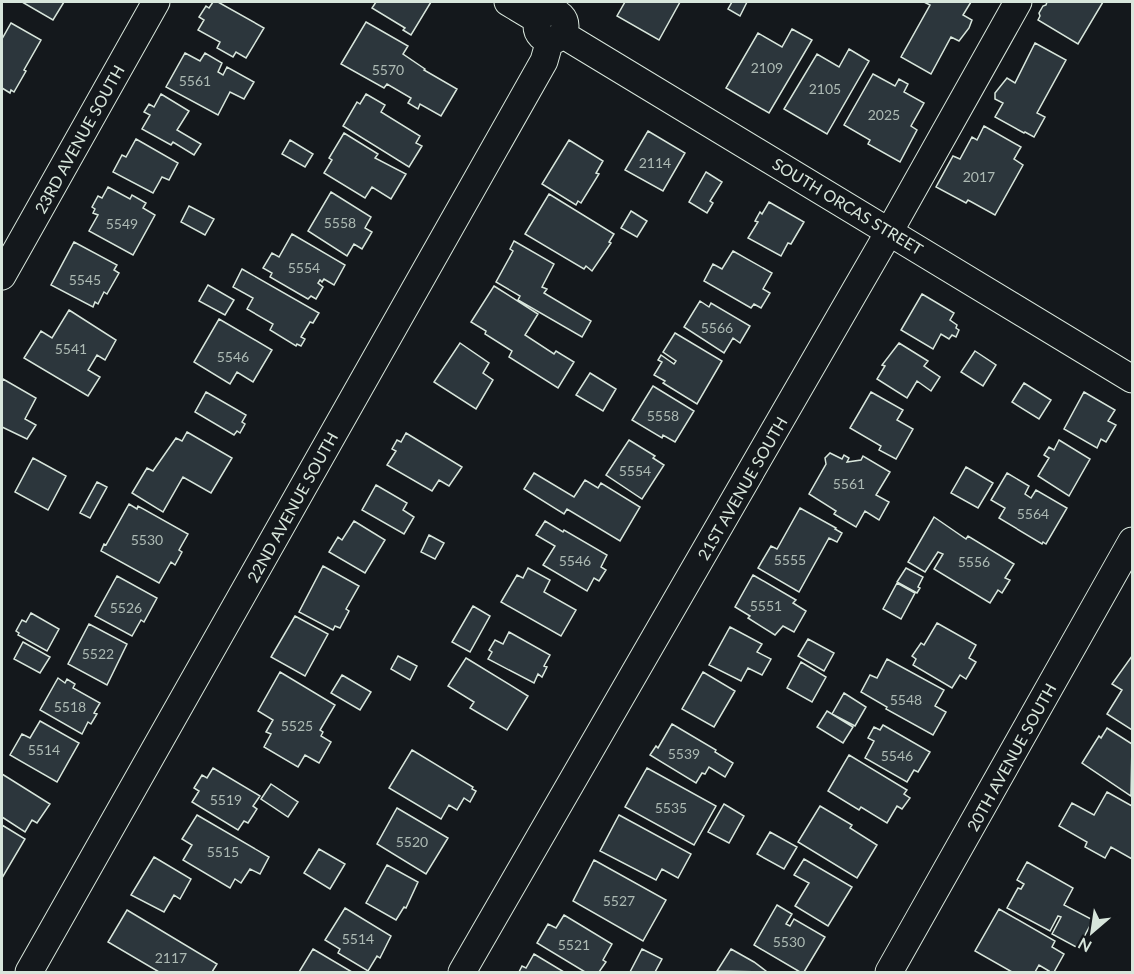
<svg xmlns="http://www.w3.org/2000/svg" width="1134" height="974" viewBox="0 0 1134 974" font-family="Lato,sans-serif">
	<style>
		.building { fill: #2c363c; stroke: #d8e6dc; stroke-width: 1.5 }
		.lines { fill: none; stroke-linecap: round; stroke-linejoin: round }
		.street-casing { stroke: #d8e6dc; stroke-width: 29 }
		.street { stroke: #14181c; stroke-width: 27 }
		.labels { text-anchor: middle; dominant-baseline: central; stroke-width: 4.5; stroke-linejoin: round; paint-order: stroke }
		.number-label { font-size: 14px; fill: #adbab4 }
		.street-label { font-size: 16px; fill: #d8e6dc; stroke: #14181c }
	</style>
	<rect width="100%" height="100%" fill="#14181c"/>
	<path class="building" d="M22 2H64L53 20Z
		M213 2H218L264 28 246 58 236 52 233 57 217 48 220 42 198 30 204 20 199 17 206 6 209 8Z
		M376 2H431L411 35 403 30 405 28 372 8Z
		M625 2H680L659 40 617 16Z
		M732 2H747L740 16 728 9Z
		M924 2H971L963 15 972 20 969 28 959 41 951 37 931 74 901 57 930 5Z
		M1047 2H1103L1078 44 1038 20 1040 16 1039 13 1043 6 1046 5Z
		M366 22 408 46 403 54 425 69 424 70 457 89 441 116 420 104 418 109 408 103 411 98 387 84 384 88 341 64Z
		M11 23 41 40 24 70 26 71 14 92 11 90 10 93 2 88V39Z
		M792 29 812 40 769 113 726 88 758 33 782 47Z
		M1035 43 1066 60 1037 113 1045 117 1034 137 1025 132 1024 133 995 117 1003 103 995 99V93L1007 78 1015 83Z
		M849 49 869 61 827 134 784 109 817 54 839 67Z
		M185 53 200 61 205 53 222 63 218 72 223 75 227 67 254 82 244 99 230 92 218 115 166 87Z
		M873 74 895 86 899 79 908 84 904 92 924 103 911 126 917 130 900 162 868 144 870 140 844 125Z
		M161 94 189 111 177 130 201 144 194 155 173 142 171 145 142 129 150 115 144 112 149 104 154 107Z
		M366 94 385 105 381 112 420 136 416 143 422 146 409 167 343 126 357 102 360 104Z
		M984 126 1021 147 1014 159 1023 165 995 215 968 200 966 203 936 187 953 156 960 159 972 137 977 140Z
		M648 131 685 153 663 191 625 170Z
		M344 133 378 154 375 158 406 174 391 199 372 187 365 198 324 173 332 160 329 158Z
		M136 139 178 163 169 180 162 177 153 193 113 172 122 155 126 157Z
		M290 140 313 154 305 167 282 154Z
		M569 140 603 161 596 173 599 174 581 203 578 201 576 205 542 184Z
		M706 172 722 182 710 201 713 203 707 213 689 202Z
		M108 187 130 199 132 195 146 203 143 208 155 215 133 255 89 231 98 215 93 213 95 209 92 207 98 196 102 198Z
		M331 192 371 217 365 228 372 232 362 249 354 244 347 256 308 231Z
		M549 194 614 234 609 242 611 243 592 271 586 266 584 269 525 234Z
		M769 202 804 222 791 244 788 243 781 256 748 238 758 222 755 221 760 212 762 214Z
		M189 206 214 219 205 235 181 222Z
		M631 211 647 221 637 237 621 228Z
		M292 234 345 265 334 285 324 279 322 282 320 280 318 283 323 287 316 299 311 296 308 299 270 277 272 273 263 268 272 253 279 257Z
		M514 241 554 264 542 287 547 289 544 293 591 321 582 337 518 300 520 296 496 282 513 251 510 249Z
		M74 242 117 265 114 270 119 273 107 294 104 292 98 304 95 302 93 307 51 285Z
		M733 251 772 273 763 289 770 293 761 308 754 304 751 308 704 281 713 264 722 269Z
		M242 269 319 313 313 323 310 322 301 337 305 339 301 346 297 344 296 346 270 330 273 324 247 309 253 298 233 287Z
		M208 285 234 300 225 315 199 301Z
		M494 286 538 314 525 335 554 354 556 351 574 362 558 388 509 357 512 351 485 334 486 331 471 322Z
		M922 294 954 313 950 320 957 325 956 328 959 330 956 337 952 335 949 339 941 334 933 349 901 330Z
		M700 301 709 307 711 303 750 326 740 343 733 338 724 353 684 327Z
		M69 310 116 340 105 360 97 355 88 370 100 377 88 396 24 358 41 331 52 338Z
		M219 319 272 350 253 382 237 372 230 384 194 362Z
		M675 333 722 361 697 404 663 383 665 381 654 375 662 362 658 360 661 355 674 364 676 361 663 352Z
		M460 343 489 363 483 373 493 380 476 409 434 382Z
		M899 343 928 361 924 366 940 377 931 391 917 381 907 398 877 379 885 366 882 365Z
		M975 351 996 365 983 386 961 372Z
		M590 373 616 389 603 411 576 395Z
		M3 379 36 398 25 419 36 425 27 439 2 427V382Z
		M1024 383 1051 400 1039 419 1012 402Z
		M653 386 694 411 675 442 663 435 662 438 632 420Z
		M206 392 246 415 242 422 245 424 240 433 237 431 234 435 195 412Z
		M871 392 903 410 897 420 913 429 896 459 879 450 881 446 850 428Z
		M1084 392 1115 410 1108 421 1116 425 1106 442 1101 439 1097 448 1064 429Z
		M187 432 232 458 211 493 183 477 163 512 132 493 147 468 153 471 176 438 182 441Z
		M406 433 462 467 449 486 439 480 432 491 387 465 396 451 392 449 397 440 401 442Z
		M629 440 655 456 653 458 664 465 642 499 606 475Z
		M1059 440 1090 459 1069 496 1038 476 1049 458 1044 455 1049 447 1054 450Z
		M830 453 842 459 844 455 849 458 847 462 861 460 863 456 890 472 876 495 889 502 879 520 865 511 856 527 834 514 836 511 809 494 826 464 825 458Z
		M33 458 66 476 48 510 15 492Z
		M966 467 993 483 978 508 951 493Z
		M534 473 574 497 585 480 598 488 601 483 640 507 620 541 567 509 564 514 524 489Z
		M1007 473 1029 486 1025 494 1031 498 1036 490 1067 508 1046 544 1043 542 1042 544 999 518 1005 508 991 500Z
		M97 482 107 487 90 518 80 513Z
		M376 485 407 503 403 510 414 517 404 534 362 510Z
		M129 504 137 509 138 506 188 534 179 550 182 552 175 565 171 562 159 583 101 551 104 544 106 545Z
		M800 508 836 528 835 529 842 533 837 542 829 538 799 592 758 568 771 546 777 549Z
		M934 517 966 539 968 536 1014 564 1005 578 1010 580 1002 593 998 590 990 603 934 569 943 554 938 552 925 572 908 562Z
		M354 521 385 540 365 573 329 552 338 537 342 540Z
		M545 521 563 532 564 530 607 555 601 567 606 570 599 581 594 578 587 591 543 565 555 546 536 535Z
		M429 535 444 543 435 559 421 552Z
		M323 566 359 586 346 609 349 611 340 628 335 626 333 630 299 612Z
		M528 568 550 580 544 592 576 610 561 636 501 602 517 575 523 578Z
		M906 568 923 577 918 587 920 588 917 593 897 582Z
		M753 575 796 600 793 603 806 611 794 632 783 626 775 635 748 618 750 616 735 607Z
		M117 576 157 598 144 622 141 620 132 636 95 616Z
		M897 583 915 593 901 619 883 609Z
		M473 606 490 616 470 652 452 642Z
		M31 613 59 629 47 651 18 635 19 633 16 631 22 620 26 622Z
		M295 616 328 634 305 676 271 657Z
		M937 623 976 645 969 658 976 662 966 679 960 675 952 688 913 665 916 659 912 656 921 643 924 645Z
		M89 624 127 644 107 685 68 664Z
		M730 627 762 644 757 652 771 659 762 675 748 668 741 681 709 665Z
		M509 632 550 655 544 666 547 667 542 677 538 674 534 683 488 659 492 652 489 650 495 640 503 644Z
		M808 639 834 653 824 671 798 656Z
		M23 642 50 657 40 673 14 659Z
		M398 656 417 666 410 680 391 669Z
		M1132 656V730L1107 714 1122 690 1112 684Z
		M466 658 528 696 507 730 470 708 474 702 448 686Z
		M887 659 944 690 935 706 946 712 933 735 886 709 887 707 861 692 870 675 877 678Z
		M801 662 826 677 812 702 787 688Z
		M280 672 335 705 320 730 323 732 321 736 331 742 319 763 305 755 298 767 264 747 271 734 266 732 273 720 258 711Z
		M703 672 735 691 714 727 682 709Z
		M342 675 371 692 360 710 331 693Z
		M58 678 65 683 67 679 75 684 73 688 100 703 94 713 97 714 91 724 88 722 82 734 40 710Z
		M844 693 866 707 855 726 832 714Z
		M827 711 853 727 843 743 817 727Z
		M40 721 79 743 57 782 10 755 22 734 30 738Z
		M672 724 716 750 715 752 733 763 725 777 709 767 705 774 702 773 696 783 650 755 656 746 658 748Z
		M883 725 930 752 918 772 914 770 907 782 865 758 874 741 868 738 874 727 880 730Z
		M1107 728 1132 744 1131 796 1082 763 1099 736 1101 738Z
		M412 750 473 787 472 789 476 791 470 802 464 798 457 810 449 805 441 819 389 788Z
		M849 755 907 790 904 794 910 798 902 809 897 806 887 823 861 807 859 810 828 791Z
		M213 768 260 796 253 806 257 809 248 823 244 821 238 830 192 802 199 791 194 788 202 775 207 778Z
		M647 768 716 806 694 845 625 807Z
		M2 774 50 804 37 823 32 820 25 832 2 817Z
		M271 784 298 802 288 817 261 799Z
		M1107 792 1132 806V859L1111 847 1105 858 1085 847 1087 842 1059 826 1072 803 1094 815Z
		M724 804 744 816 729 843 708 832Z
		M820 806 852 825 850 828 877 845 857 878 798 842Z
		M397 808 448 838 426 874 377 844Z
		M197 815 269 857 260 874 250 869 241 883 235 879 230 888 183 860 192 845 182 839Z
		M619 815 691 854 678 878 662 869 656 880 600 851Z
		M2 825 25 839 2 878Z
		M770 832 797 847 784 869 757 854Z
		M319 849 345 864 330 889 304 873Z
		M154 857 191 879 180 899 174 895 164 912 131 895Z
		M804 859 852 887 828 926 795 906 809 883 794 875Z
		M594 860 666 900 643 941 573 901Z
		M1027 862 1073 888 1064 905 1093 920 1078 948 1052 934 1061 917 1058 916 1050 931 1007 908 1018 888 1021 889 1024 884 1017 880Z
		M387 865 418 882 406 908 404 907 396 920 366 903Z
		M777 905 792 914 786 924 790 926 794 919 825 937 804 972H800L754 945Z
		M345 908 391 936 380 958 377 956 368 971 338 953 340 949 325 940Z
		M999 909 1055 941 1052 947 1064 954 1054 972H1048L1049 971 1039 965 1035 972H1012L975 951Z
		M127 910 217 964 212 972H159L108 942Z
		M564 915 612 944 603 960 606 962 599 972H585L537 943 548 924 556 928Z
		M313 949 352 972H299Z
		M642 949 662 959 655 972H630Z
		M731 949 754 962 766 971 764 972 717 971Z
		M534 954 564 972H519L522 966 526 968Z"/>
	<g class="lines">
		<defs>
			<path id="street" d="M508 2 538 20
				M537 26a14 14 0 1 1 28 0a14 14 0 1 1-28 0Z
				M562 34 1132 379
				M2 276 156 2
				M29 972 544 61 550 40
				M462 972 889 232 1018 2
				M889 972 1132 541"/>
		</defs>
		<use href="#street" class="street-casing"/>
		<use href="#street" class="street"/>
	</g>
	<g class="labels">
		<g class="number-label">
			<text x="767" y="67">2109</text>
			<text x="388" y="69">5570</text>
			<text x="195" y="80">5561</text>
			<text x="825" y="88">2105</text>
			<text x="884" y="114">2025</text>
			<text x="655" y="162">2114</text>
			<text x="979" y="176">2017</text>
			<text x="340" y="222">5558</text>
			<text x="122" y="223">5549</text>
			<text x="304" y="267">5554</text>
			<text x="85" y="279">5545</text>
			<text x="717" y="327">5566</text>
			<text x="71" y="348">5541</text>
			<text x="233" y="356">5546</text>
			<text x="663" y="415">5558</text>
			<text x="635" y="470">5554</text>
			<text x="849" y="483">5561</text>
			<text x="1033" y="513">5564</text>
			<text x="147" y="539">5530</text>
			<text x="790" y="559">5555</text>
			<text x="575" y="560">5546</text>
			<text x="974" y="561">5556</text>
			<text x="766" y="605">5551</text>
			<text x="126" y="607">5526</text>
			<text x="98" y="653">5522</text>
			<text x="906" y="699">5548</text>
			<text x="70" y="706">5518</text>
			<text x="297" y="725">5525</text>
			<text x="44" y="749">5514</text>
			<text x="684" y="753">5539</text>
			<text x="897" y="755">5546</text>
			<text x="226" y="799">5519</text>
			<text x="671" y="807">5535</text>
			<text x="412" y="841">5520</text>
			<text x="223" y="851">5515</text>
			<text x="619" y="900">5527</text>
			<text x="358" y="938">5514</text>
			<text x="789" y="941">5530</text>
			<text x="574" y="944">5521</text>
			<text x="171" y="957">2117</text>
		</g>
		<g class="street-label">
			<text transform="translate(79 139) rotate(-61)">23RD AVENUE SOUTH</text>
			<text transform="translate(848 206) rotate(31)">SOUTH ORCAS STREET</text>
			<text transform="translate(742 488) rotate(-60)">21ST AVENUE SOUTH</text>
			<text transform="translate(292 507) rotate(-61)">22ND AVENUE SOUTH</text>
			<text transform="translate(1011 757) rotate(-61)">20TH AVENUE SOUTH</text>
		</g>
	</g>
	<rect width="1134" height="974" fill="none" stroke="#d8e6dc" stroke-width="6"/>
	<g transform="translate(1092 932) rotate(209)" stroke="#14181c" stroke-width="4.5" paint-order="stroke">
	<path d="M0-4.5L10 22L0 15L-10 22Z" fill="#d8e6dc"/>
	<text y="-9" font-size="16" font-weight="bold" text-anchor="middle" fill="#d8e6dc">N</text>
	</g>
</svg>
